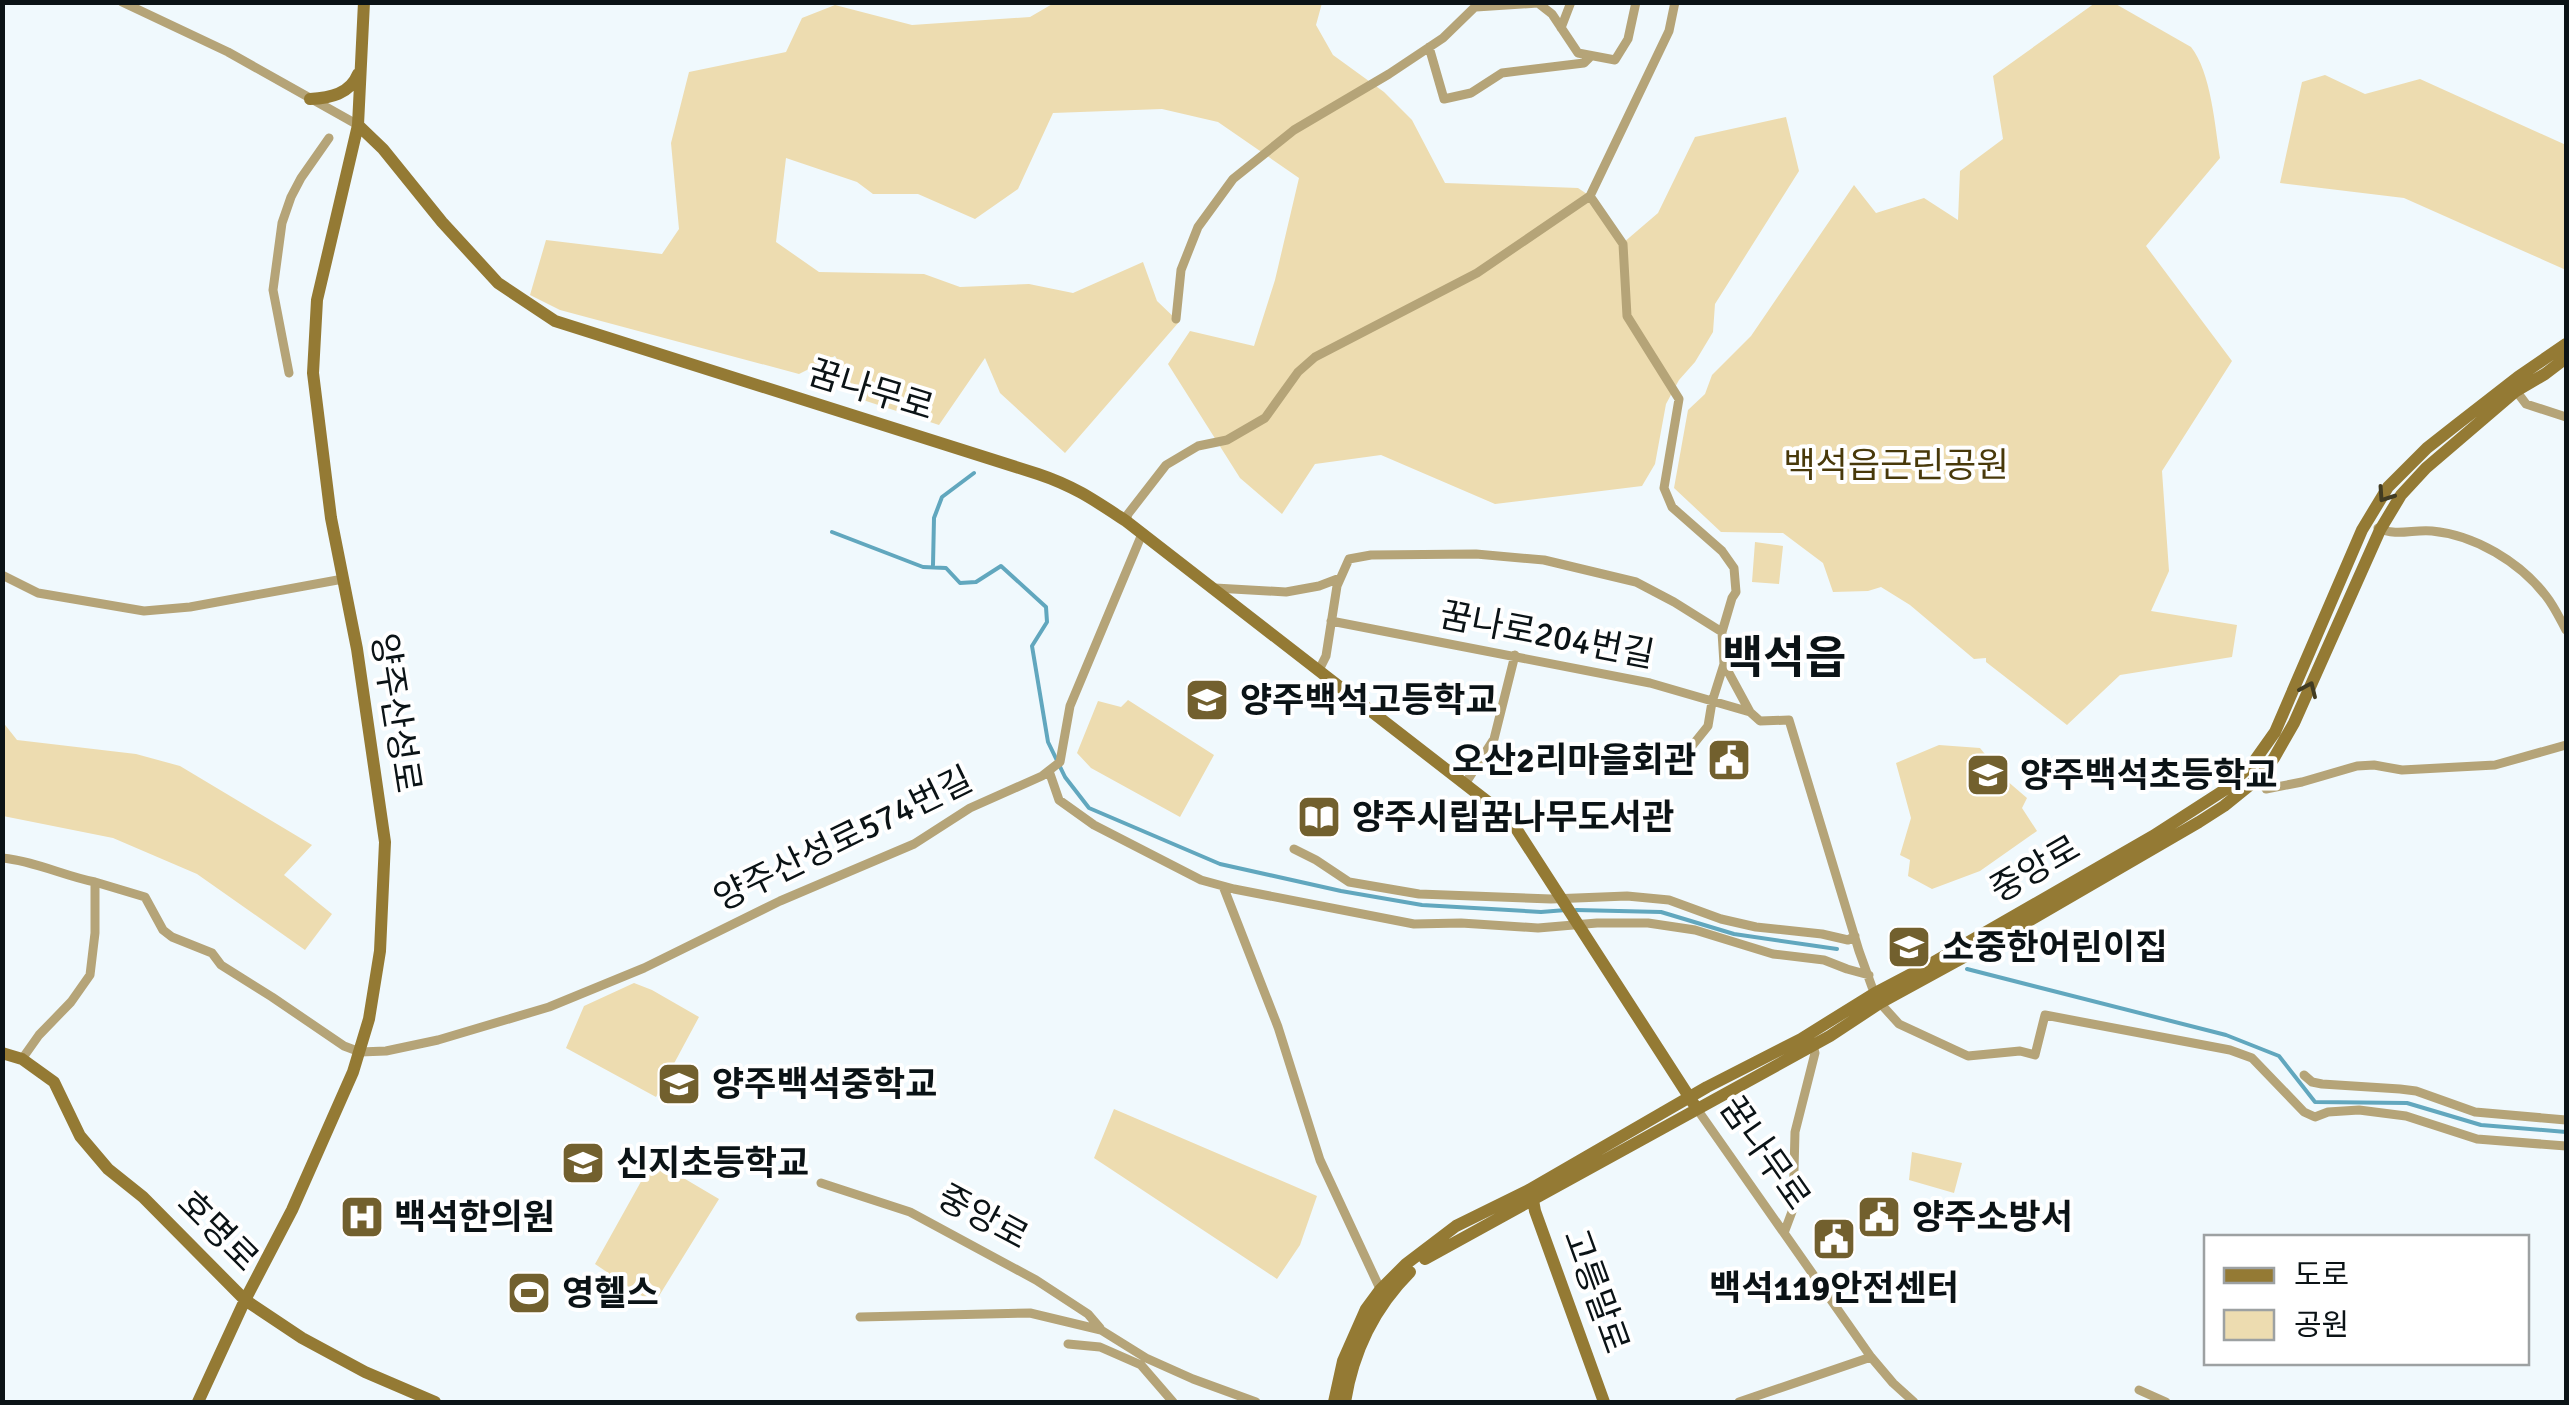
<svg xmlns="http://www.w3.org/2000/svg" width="2569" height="1405" viewBox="0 0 2569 1405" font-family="Signika,'Noto Sans KR',sans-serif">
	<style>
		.green { fill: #eddcb0 }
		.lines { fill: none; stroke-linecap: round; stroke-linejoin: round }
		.stream { stroke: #61a7be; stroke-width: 4 }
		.street { stroke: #b5a478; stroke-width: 9 }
		.secondary { stroke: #947a34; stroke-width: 12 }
		.oneway { stroke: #423c22 }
		.labels { text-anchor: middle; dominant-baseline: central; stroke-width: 8; stroke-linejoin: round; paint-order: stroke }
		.street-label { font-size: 35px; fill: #0b1316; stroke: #fff }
		.park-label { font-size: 35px; fill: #48390a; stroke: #fff }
		.poi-label { font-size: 35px; font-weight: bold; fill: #0b1316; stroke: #fff; text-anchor: start }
		.district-label { font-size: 45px; font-weight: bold; fill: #0b1316; stroke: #fff }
	</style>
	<rect width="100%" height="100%" fill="#f0f9fd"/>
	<path class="green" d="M1054 3H1322L1316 25 1333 55 1384 92 1412 120 1445 183 1578 188 1590 196 1623 243 1658 213 1695 137 1786 117 1799 171 1715 304 1713 332 1695 362 1679 380 1666 404 1655 464 1642 486 1495 504 1381 455 1315 464 1282 514 1240 478 1168 364 1190 331 1254 346 1275 280 1299 178 1218 122 1162 109 1053 113 1018 189 975 219 918 194H873L857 182 786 158 776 242 819 272 924 274 960 287 1029 284 1073 293 1143 262 1157 301 1179 322 1065 453 1000 393 985 358 939 425 860 399 835 356 799 374 560 310 530 295 546 240 662 254 679 229 671 143 689 72 786 52 802 18 835 5 912 25 1030 17Z
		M2095 3H2114L2191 47C2211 72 2215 126 2220 158L2146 246 2232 361 2162 471 2169 571 2151 611 2237 625 2232 657 2120 675 2067 725 1986 662V658L1974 659 1910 605 1881 587 1868 591 1833 592 1823 563 1783 533 1721 532 1674 488 1688 410 1705 394 1712 375 1751 336 1854 185 1876 213 1924 198 1958 220 1960 171 2003 139 1993 76Z
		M2325 75 2365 94 2420 79 2566 145V270L2404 198 2280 183 2302 82Z
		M1755 542 1783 546 1779 584 1752 582Z
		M1128 700 1214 755 1180 817 1091 768 1077 753 1098 701 1121 707Z
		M2 721 17 740 136 754 180 766 312 845 284 875 332 914 305 950 197 874 113 838 3 816Z
		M1939 745 1980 748 2006 780 2027 798 2022 808 2037 831 1980 871 1932 889 1908 876 1910 860 1900 855 1911 818 1896 763Z
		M634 983 652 990 699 1017 656 1097 566 1048 584 1006Z
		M1114 1109 1317 1196 1300 1245 1277 1279 1094 1158Z
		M1912 1152 1962 1163 1954 1193 1909 1180Z
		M653 1160 719 1199 654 1304 595 1264Z"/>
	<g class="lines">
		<path class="stream" d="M832 532 923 567 946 568 960 583 976 582 1001 566 1046 607 1047 622 1032 646 1048 742 1065 777 1089 808 1220 864 1341 891 1422 905 1541 912 1566 910
			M933 565 934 518 942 497 974 473
			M1576 910 1661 912 1734 934 1837 949
			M1967 969 2226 1035 2279 1056 2315 1102 2407 1103 2481 1125 2566 1132"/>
		<path class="street" d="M122 2 228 52 358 125
			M1675 2 1669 31 1590 196 1623 244 1627 316 1679 399 1664 488 1672 507 1722 551 1734 568 1736 592 1732 598 1722 632 1724 664 1750 712 1760 721 1789 720 1859 951 1872 987 1880 1003 1899 1024 1968 1056 2020 1051 2035 1055 2045 1015 2230 1050 2252 1058 2304 1112 2315 1117 2328 1112 2359 1110 2406 1116 2477 1139 2566 1146
			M1476 7 1538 3 1552 14 1578 53 1615 60 1628 39 1636 2
			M1561 28 1571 2
			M1429 47 1444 99 1471 93 1502 73 1584 63 1590 57
			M1176 319 1181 270 1198 227 1233 179 1294 130 1389 74 1443 38 1480 2
			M289 373 273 290 282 223 291 197 301 178 329 138
			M2514 388 2526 404 2566 417
			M1126 521 1128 514 1166 465 1198 446 1227 440 1265 418 1298 372 1315 357 1477 273 1590 196
			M2378 528C2397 537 2413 529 2432 531 2475 535 2520 562 2546 596 2554 606 2560 619 2566 630
			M2 575 38 593 144 611 190 607 343 579
			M1215 588 1286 592 1319 586 1340 578
			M1331 621 1650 683 1750 712
			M1319 670 1326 656 1337 586 1349 559 1371 555 1476 554 1544 560 1636 582 1674 602 1722 632
			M1679 762 1708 726 1712 702 1724 664
			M1049 771 1059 800 1094 825 1201 880 1234 889 1414 924 1461 923 1538 928 1597 923H1648L1695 930 1773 954 1824 960 1847 969 1869 975
			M2260 775 2266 789 2302 782 2357 766 2374 765 2402 770 2495 765 2566 745
			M1465 784 1494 739 1515 655
			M1294 849 1316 860 1349 882 1419 894 1551 899 1627 896 1669 900 1721 919 1756 927 1822 934 1848 940 1855 936
			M2 858C35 861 64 876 95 882
			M1223 886 1278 1027 1320 1160 1382 1293
			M22 1059 39 1035 71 1002 90 975 95 933V882L145 897 163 930 172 937 212 953 221 965 272 997 344 1046 360 1052 386 1051 438 1040 549 1007 644 968 780 901 914 844 970 808 1042 776 1060 762 1070 706 1142 534
			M2304 1075 2312 1082 2322 1084 2400 1089 2416 1091 2475 1112 2566 1120
			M1697 1109 1871 1357 1893 1383 1914 1402
			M821 1183 910 1212 1036 1280 1088 1314 1100 1328
			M1784 1233 1793 1209 1795 1132 1815 1053 1813 1045
			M860 1317 1030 1313 1101 1330 1146 1358 1193 1379 1256 1402
			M1068 1344 1100 1347 1141 1365 1173 1402
			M2139 1390 2166 1402
			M1739 1402 1871 1357"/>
		<path class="secondary" d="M310 99C330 98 350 94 358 74
			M358 125 383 149 442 222 498 283 555 321 1038 474C1074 486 1094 500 1126 521L1510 819 1697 1109
			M2 1053 22 1059 54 1082 80 1136 108 1169 143 1197 245 1300 302 1338 365 1372 435 1402
			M1533 1200 1535 1211 1604 1402
			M1425 1259 1830 1036 1880 1003 2008 933 2199 822 2224 806 2261 776 2274 758 2294 723 2380 530 2401 495 2426 468 2516 391 2545 374 2566 358
			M198 1402 245 1300 292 1210 353 1072 369 1019 380 951 385 842 357 649 331 518 313 373 317 300 358 125 364 2
			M1334 1402 1343 1361 1366 1309 1380 1290 1406 1264 1456 1226 1529 1190 1707 1087 1801 1039 1875 993 1934 962 2153 836 2226 789 2253 763 2275 732 2362 530 2388 487 2427 448 2455 426 2518 377 2566 344
			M1345 1402C1353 1352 1373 1309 1410 1272"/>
	</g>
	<defs><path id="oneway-chevron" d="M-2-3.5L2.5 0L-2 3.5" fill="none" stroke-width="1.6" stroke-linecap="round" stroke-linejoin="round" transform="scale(2.5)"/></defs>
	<g class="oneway">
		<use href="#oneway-chevron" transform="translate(2385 495) rotate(124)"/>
		<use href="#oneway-chevron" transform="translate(2309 689) rotate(-66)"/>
	</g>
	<defs>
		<symbol id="school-square" viewBox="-11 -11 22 22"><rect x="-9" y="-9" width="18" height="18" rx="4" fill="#72602e" stroke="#fff"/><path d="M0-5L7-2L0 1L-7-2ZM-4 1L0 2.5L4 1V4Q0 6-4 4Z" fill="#fff"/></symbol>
		<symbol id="civic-square" viewBox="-11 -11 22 22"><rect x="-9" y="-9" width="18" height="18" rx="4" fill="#72602e" stroke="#fff"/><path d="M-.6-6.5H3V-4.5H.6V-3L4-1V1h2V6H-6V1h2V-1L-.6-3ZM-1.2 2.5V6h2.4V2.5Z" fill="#fff"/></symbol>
		<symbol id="library-square" viewBox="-11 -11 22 22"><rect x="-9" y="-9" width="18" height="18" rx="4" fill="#72602e" stroke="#fff"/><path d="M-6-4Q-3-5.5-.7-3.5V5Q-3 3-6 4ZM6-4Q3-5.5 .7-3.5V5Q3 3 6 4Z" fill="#fff"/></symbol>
		<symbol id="hospital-square" viewBox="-11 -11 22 22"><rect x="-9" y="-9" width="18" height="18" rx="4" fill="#72602e" stroke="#fff"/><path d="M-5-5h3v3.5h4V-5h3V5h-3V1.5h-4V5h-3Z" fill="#fff"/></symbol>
		<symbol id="stadium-square" viewBox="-11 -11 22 22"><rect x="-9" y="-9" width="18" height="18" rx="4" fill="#72602e" stroke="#fff"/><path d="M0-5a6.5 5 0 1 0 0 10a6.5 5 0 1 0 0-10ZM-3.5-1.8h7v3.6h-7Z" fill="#fff"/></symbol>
	</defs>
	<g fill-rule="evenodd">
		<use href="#school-square" x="1182" y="675" width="50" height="50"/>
		<use href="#civic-square" x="1704" y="735" width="50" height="50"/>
		<use href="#school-square" x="1963" y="750" width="50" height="50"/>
		<use href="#library-square" x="1294" y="792" width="50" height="50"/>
		<use href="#school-square" x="1884" y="922" width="50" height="50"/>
		<use href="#school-square" x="654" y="1059" width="50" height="50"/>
		<use href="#school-square" x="558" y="1138" width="50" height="50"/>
		<use href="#hospital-square" x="337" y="1192" width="50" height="50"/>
		<use href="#civic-square" x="1854" y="1192" width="50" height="50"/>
		<use href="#civic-square" x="1809" y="1214" width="50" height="50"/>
		<use href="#stadium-square" x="504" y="1268" width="50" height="50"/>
	</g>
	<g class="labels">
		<g class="street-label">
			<text transform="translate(871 390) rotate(17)">꿈나무로</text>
			<text transform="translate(1547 635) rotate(11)">꿈나로204번길</text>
			<text transform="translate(396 713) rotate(81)">양주산성로</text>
			<text transform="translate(843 839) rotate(-26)">양주산성로574번길</text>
			<text transform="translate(2035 869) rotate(-30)">중앙로</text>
			<text transform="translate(1765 1153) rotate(55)">꿈나무로</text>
			<text transform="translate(983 1217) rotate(28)">중앙로</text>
			<text transform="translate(218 1231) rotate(45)">호명로</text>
			<text transform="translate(1596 1291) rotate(70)">고릉말로</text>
		</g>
		<g class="park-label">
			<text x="1896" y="465">백석읍근린공원</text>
		</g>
		<g class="poi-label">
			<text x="1240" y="700">양주백석고등학교</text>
			<text x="1696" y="760" text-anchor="end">오산2리마을회관</text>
			<text x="2020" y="775">양주백석초등학교</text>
			<text x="1352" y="817">양주시립꿈나무도서관</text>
			<text x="1942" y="947">소중한어린이집</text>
			<text x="712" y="1084">양주백석중학교</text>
			<text x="616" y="1163">신지초등학교</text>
			<text x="394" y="1217">백석한의원</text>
			<text x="1912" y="1217">양주소방서</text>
			<text x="1834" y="1288" text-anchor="middle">백석119안전센터</text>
			<text x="562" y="1293">영헬스</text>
		</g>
		<g class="district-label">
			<text x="1784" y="658">백석읍</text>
		</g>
	</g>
	<rect width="2569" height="1405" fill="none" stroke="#0b1316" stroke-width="10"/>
	<rect x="2204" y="1235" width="325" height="130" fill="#ffffff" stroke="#9da1a2" stroke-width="2.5"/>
	<rect x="2224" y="1268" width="50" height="15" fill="#947a34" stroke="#9da1a2" stroke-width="2.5"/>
	<text x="2294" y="1285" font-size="30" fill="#0b1316">도로</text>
	<rect x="2224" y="1310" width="50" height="30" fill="#eddcb0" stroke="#9da1a2" stroke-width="2.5"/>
	<text x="2294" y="1335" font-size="30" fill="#0b1316">공원</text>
</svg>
